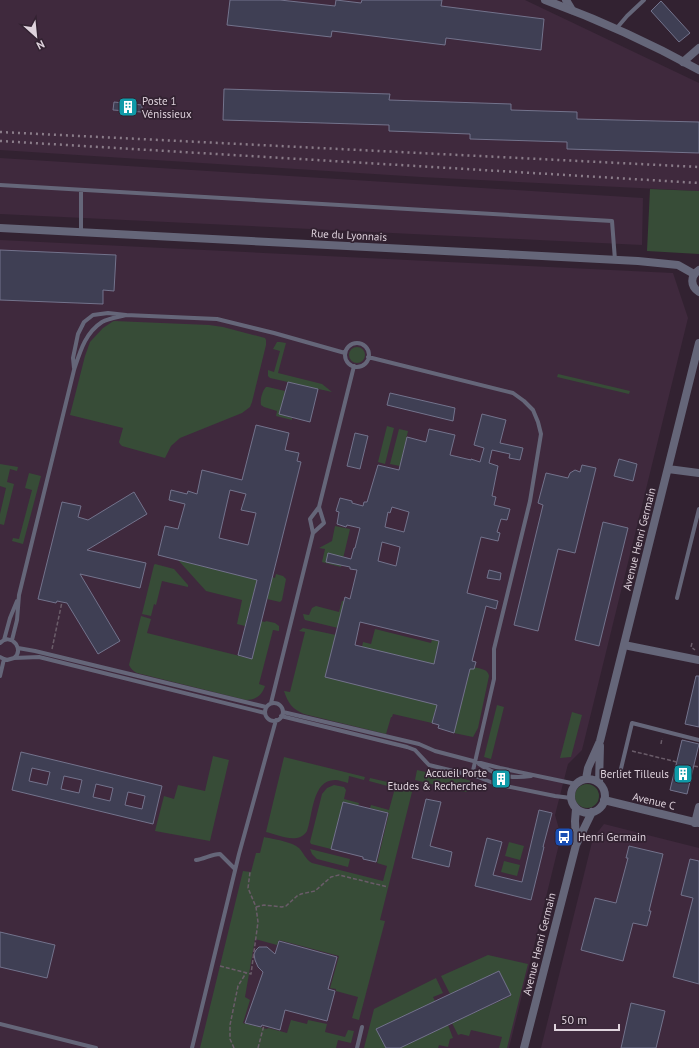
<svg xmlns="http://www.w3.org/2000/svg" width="699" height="1048" viewBox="0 0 699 1048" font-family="'PT Sans',sans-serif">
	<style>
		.built { fill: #3f293d }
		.green { fill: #374c37 }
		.building { fill: #3f3f54; stroke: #73738c; fill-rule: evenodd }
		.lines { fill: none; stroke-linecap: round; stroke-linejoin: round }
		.path { stroke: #6a5c69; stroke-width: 1.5; stroke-dasharray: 4 2; stroke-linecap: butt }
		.service { stroke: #656679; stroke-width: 4 }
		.minor { stroke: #656679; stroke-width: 8 }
		.tertiary { stroke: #656679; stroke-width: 8 }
		.rail { stroke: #8a7c89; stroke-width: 2.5; stroke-dasharray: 2 4; stroke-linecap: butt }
		.labels { text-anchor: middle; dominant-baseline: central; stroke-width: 3.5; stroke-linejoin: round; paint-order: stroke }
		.poi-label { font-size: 11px; fill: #dfd3dd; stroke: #322231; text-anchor: start }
		.street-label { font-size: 11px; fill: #dfd3dd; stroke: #322231 }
	</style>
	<rect width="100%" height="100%" fill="#322231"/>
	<path class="built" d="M0 0H525L699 83V191L421 177 0 150Z
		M0 158 643 198 642 245 0 214Z
		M0 240 673 273 688 318 582 750 568 764 555 815 561 836 509 1048H0Z
		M604 824 699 848V1048H541L593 838Z"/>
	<path class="green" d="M650 189 699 191V254L647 251Z
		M114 321 209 325 223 327 265 338 266 340V345L252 402 250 407 242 413 180 438 171 446 165 458 122 446 120 444 119 442 123 428 70 415 85 356 90 342 103 328 112 322Z
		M277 342H280L286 343 278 373 322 384 332 392 270 378 268 376V370L274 372 280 351 273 349Z
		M349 355a8 8 0 1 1 16 0a8 8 0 1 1-16 0Z
		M558 374 630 391 629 394 557 377Z
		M266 387H268L285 391 280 414 292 418V420L276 416 277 411 264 407 261 405C260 400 262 391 266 387Z
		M387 426 394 428 385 464 378 462Z
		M399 429 408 431 400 466 390 464Z
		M0 464 18 467 17 471 10 469 7 482 14 484 4 525 0 524V514L6 488 0 486Z
		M29 473 41 476 23 544 12 541 13 538 19 539 32 490 25 488Z
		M335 526 350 529 341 567 322 562 325 549 319 548 332 541Z
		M178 560 257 580 245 626 237 624 242 600 206 591Z
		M155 564 174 569 188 585V587L162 581 156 605 154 604 151 616 142 614 154 565Z
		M276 574 283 576 286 579 282 600 280 602 267 599 272 577 275 578Z
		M342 601H344L338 628 305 620 304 618 303 614 309 615 312 608 316 606 339 612Z
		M141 616 151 619 147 633 252 659 261 621 265 622 266 621 275 623 279 626V631L273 630 259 684 265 686C262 695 256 700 246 700L137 673C133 671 131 669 129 665Z
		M303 628 336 635 325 677 445 707 444 713 435 711 432 723 393 714 392 717H391L386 734 304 714C292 709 288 703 284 691L290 692 305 632 299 631Z
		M375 629 431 643 432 640 451 644 446 667 362 647 363 642 371 644Z
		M474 667C481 669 488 669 489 676L478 728 473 737 454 733 470 669H474Z
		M497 705 504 707 491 759 484 757Z
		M572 712 582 715 571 757 560 758Z
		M213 756 229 760 210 841 155 831 164 796 174 799 178 785 205 791Z
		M284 757 365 777 364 780 349 776 348 783C344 782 339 780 335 780 312 780 313 815 307 831 298 845 279 835 266 832Z
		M417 770 456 779 462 778 471 781 472 782C470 787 470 792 464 792L415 780Z
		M370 778 413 788 380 920 385 921 359 1020 352 1018 358 997 336 991V989L330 988 339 956 279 940 277 945 255 939 245 997 250 1000 243 1023 267 1029 268 1028 287 1033 291 1020 307 1024 308 1020 327 1024 325 1032 345 1037 348 1030 354 1031 351 1043 338 1040 336 1048H200L243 871 251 872 256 853H260L264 837C273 839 293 842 299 848 304 853 305 859 312 863L383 881 387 866 377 863 389 813 370 808 371 805 389 810 395 788 369 781Z
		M575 796a12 12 0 1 1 24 0a12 12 0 1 1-24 0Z
		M334 785 344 787 346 790 344 799 359 803 358 806 343 802 331 849 311 844 310 842 322 794 327 788Z
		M509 842 524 846 520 860 505 856Z
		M310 849 350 859 348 867 317 859 312 854Z
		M504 861 520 865 517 876 501 872Z
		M488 955 528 964 507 1048H499L502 1037 471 1030 469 1036 461 1034 458 1035 452 1023 511 996 499 971 450 994 441 976Z
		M436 978 443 993 433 997 435 1001 377 1029 386 1048H364L374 1009Z
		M448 1025 453 1038 450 1039 448 1047 439 1045 438 1048H400Z"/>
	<path class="building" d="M230 0H280L335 6 336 0 361 3 362 0H442L441 6 544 19 541 50 446 38 445 45 332 31 331 37 227 25Z
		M661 1 690 33 679 42 651 11Z
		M224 89 390 94 389 100 511 104V110L577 112V119L699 122V153L567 149V142L470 139V134L389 131V125L223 120Z
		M114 102 142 105V112L113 110Z
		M0 250 116 255 114 291 103 290V304L0 300Z
		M288 382 318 389 310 422 279 414Z
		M390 393 455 408 453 421 387 405Z
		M482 414 506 420 500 443 523 448 520 460 509 458 510 454 492 450 489 463 498 466 492 496 496 497 494 505 510 509 507 520 501 519 497 532 500 533 498 541 481 537 467 593 498 601 496 609 486 606 472 661 476 662 474 669H470L454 733 438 728 439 725 432 723 437 705 325 677 345 597 350 599 357 570 350 569V567L326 562 328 553 351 559 354 548H355L360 528 347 525 346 527 337 524 339 512 336 511 340 498 352 501V503L363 506 364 502H367L378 465 399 470 407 437 426 442 429 429 455 435 450 455 471 460V459L480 462 484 448 474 445ZM392 507 409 512 404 532 385 527 388 512 390 513ZM382 542 400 547 396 566 378 561ZM360 622 439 641 434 664 355 645Z
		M256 425 289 433 285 450 299 453 297 461 301 462 252 659 238 655 257 580 158 555 165 526 178 529 185 504 169 500 171 490 187 494 188 491 197 494 202 470 242 480ZM230 490 246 494 241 510 256 513 248 545 219 538Z
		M355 433 368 436 360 469 347 466Z
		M619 459 637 464 633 481 614 476Z
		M582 465 596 468 575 553 558 549 538 631 514 625 543 505 538 503 546 473 568 478 570 473 575 470 580 472Z
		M134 492 147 514 87 550 146 563 140 588 80 574 120 641 98 654 67 603 57 601 56 603 38 599 62 502 81 506 78 517 88 520Z
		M603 522 628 528 599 646 575 640Z
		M489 570 501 573 500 580 487 578Z
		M696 676H699V727L685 724Z
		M682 740 699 744 687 794 670 790Z
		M21 752 162 786 153 824 12 790ZM32 768 50 772 47 785 29 781ZM64 776 82 780 79 793 61 789ZM96 784 113 788 110 801 93 797ZM128 792 145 796 142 809 125 805Z
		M426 799 441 802 430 846 452 852 449 867 412 858Z
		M343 802 388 813 376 862 363 859V857L331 849Z
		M539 810 552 813 543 847H544L531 900 475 886 487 838 502 842 493 875 522 882Z
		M629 846 663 854 649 911H651L647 926 633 923 623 961 581 950 595 898 616 903 628 858H626Z
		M690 859 699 861V984L673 977 693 898 681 895Z
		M0 932 55 945 47 978 0 967Z
		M279 941 337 957 328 989 335 991 327 1021 285 1010 280 1030 262 1025 261 1027 245 1023 263 972 258 967 255 960 254 954 256 950 259 947H267L275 954Z
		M499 971 511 995 400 1048H386L376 1029Z
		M631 1003 665 1011 656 1048H621Z"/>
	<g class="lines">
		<path class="path" d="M692 643 691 647 695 650
			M52 649 62 602
			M661 744 662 738
			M632 751 677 762
			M694 766 699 767
			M256 907 264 905 282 907 286 906 297 896 301 894 315 891 331 877 339 875 388 887
			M220 966 251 974 258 922 256 907 248 888 250 872
			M234 1048 230 1039V1025L238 986 246 973
			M258 1048 264 1025"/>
		<path class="service" d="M616 29 627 16 644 0
			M0 185 612 221 615 260
			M81 232V190
			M345 355a12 12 0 1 1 24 0a12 12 0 1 1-24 0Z
			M368 357 513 393 524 401 533 410 538 422 541 434 530 501 494 649V679L472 775
			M74 368 73 358 78 334 84 322 93 315 108 313 126 315 217 319 274 333 345 353
			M319 507 324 523 313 533 310 519 319 507 354 366
			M677 598 699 509
			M4 640 10 618 17 601
			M12 640 17 620 19 595 74 370C80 352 85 333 102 322 109 318 119 317 126 315
			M0 643C5 638 11 638 16 644 19 649 19 654 14 658
			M18 648 35 651 266 707
			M0 657 4 659 7 660 14 658 39 657 265 713
			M0 676 4 659
			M265 712a9 9 0 1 1 18 0a9 9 0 1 1-18 0Z
			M271 703 313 533
			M283 712 419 744 435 751 500 768 576 784
			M281 716 407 747 415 750 429 765 478 777 496 784 555 796 571 798
			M479 764C497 776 510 779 531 776
			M619 777 632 723 699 740
			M196 860C204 859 212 854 220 854L235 869
			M0 1024 96 1048
			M192 1048 239 854 276 720
			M357 1048 362 1027"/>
		<path class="minor" d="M566 0 572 10
			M683 62 699 48
			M0 228 638 261 678 265 694 274
			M699 270C690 276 690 286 699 292
			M668 469 699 473
			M624 645 699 660
			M586 779 588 768 600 741 699 343
			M571 796a17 17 0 1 1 34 0a17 17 0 1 1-34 0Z
			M599 783 600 746
			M604 800 699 823
			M695 823 699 807
			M576 842 575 821 576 809
			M524 1048 576 845 592 812"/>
		<path class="tertiary" d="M545 0C597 19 650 43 699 70"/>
		<path class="rail" d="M0 132 699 167
			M0 141 699 183"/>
	</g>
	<defs>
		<symbol id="building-square" viewBox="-11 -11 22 22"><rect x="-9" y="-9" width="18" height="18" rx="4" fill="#0f9aa8" stroke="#322231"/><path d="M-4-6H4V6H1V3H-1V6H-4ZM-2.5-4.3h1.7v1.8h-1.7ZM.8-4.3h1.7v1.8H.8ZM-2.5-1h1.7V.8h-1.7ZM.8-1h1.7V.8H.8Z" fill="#fff"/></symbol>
		<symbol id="bus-square" viewBox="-11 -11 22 22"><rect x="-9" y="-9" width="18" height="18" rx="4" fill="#1a4fb4" stroke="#322231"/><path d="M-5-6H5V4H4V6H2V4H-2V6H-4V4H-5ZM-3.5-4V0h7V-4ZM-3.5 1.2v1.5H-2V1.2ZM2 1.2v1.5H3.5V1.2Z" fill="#fff"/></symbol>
	</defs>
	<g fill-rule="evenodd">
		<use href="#building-square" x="117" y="96" width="22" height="22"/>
		<use href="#building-square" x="672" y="763" width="22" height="22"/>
		<use href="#building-square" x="490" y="768" width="22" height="22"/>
		<use href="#bus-square" x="553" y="826" width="22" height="22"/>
	</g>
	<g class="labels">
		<g class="poi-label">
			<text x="142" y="101">Poste 1<tspan x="142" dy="13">Vénissieux</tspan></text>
			<text x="487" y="773" text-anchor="end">Accueil Porte<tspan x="487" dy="13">Etudes &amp; Recherches</tspan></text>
			<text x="669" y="774" text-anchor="end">Berliet Tilleuls</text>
			<text x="578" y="837">Henri Germain</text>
		</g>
		<g class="street-label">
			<text transform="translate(349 235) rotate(3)">Rue du Lyonnais</text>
			<text transform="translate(639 539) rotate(-76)">Avenue Henri Germain</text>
			<text transform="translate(654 801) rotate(13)">Avenue C</text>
			<text transform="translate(539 944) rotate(-76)">Avenue Henri Germain</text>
		</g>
	</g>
	<g transform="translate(36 36) rotate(153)" stroke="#322231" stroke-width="3" paint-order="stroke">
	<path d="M0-3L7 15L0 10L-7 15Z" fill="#dfd3dd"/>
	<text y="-6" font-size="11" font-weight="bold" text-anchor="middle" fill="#dfd3dd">N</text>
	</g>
	<path d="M555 1024v6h64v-6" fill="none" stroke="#dfd3dd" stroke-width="2"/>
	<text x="561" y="1024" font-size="12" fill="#dfd3dd" stroke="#322231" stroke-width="3" paint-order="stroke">50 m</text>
</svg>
